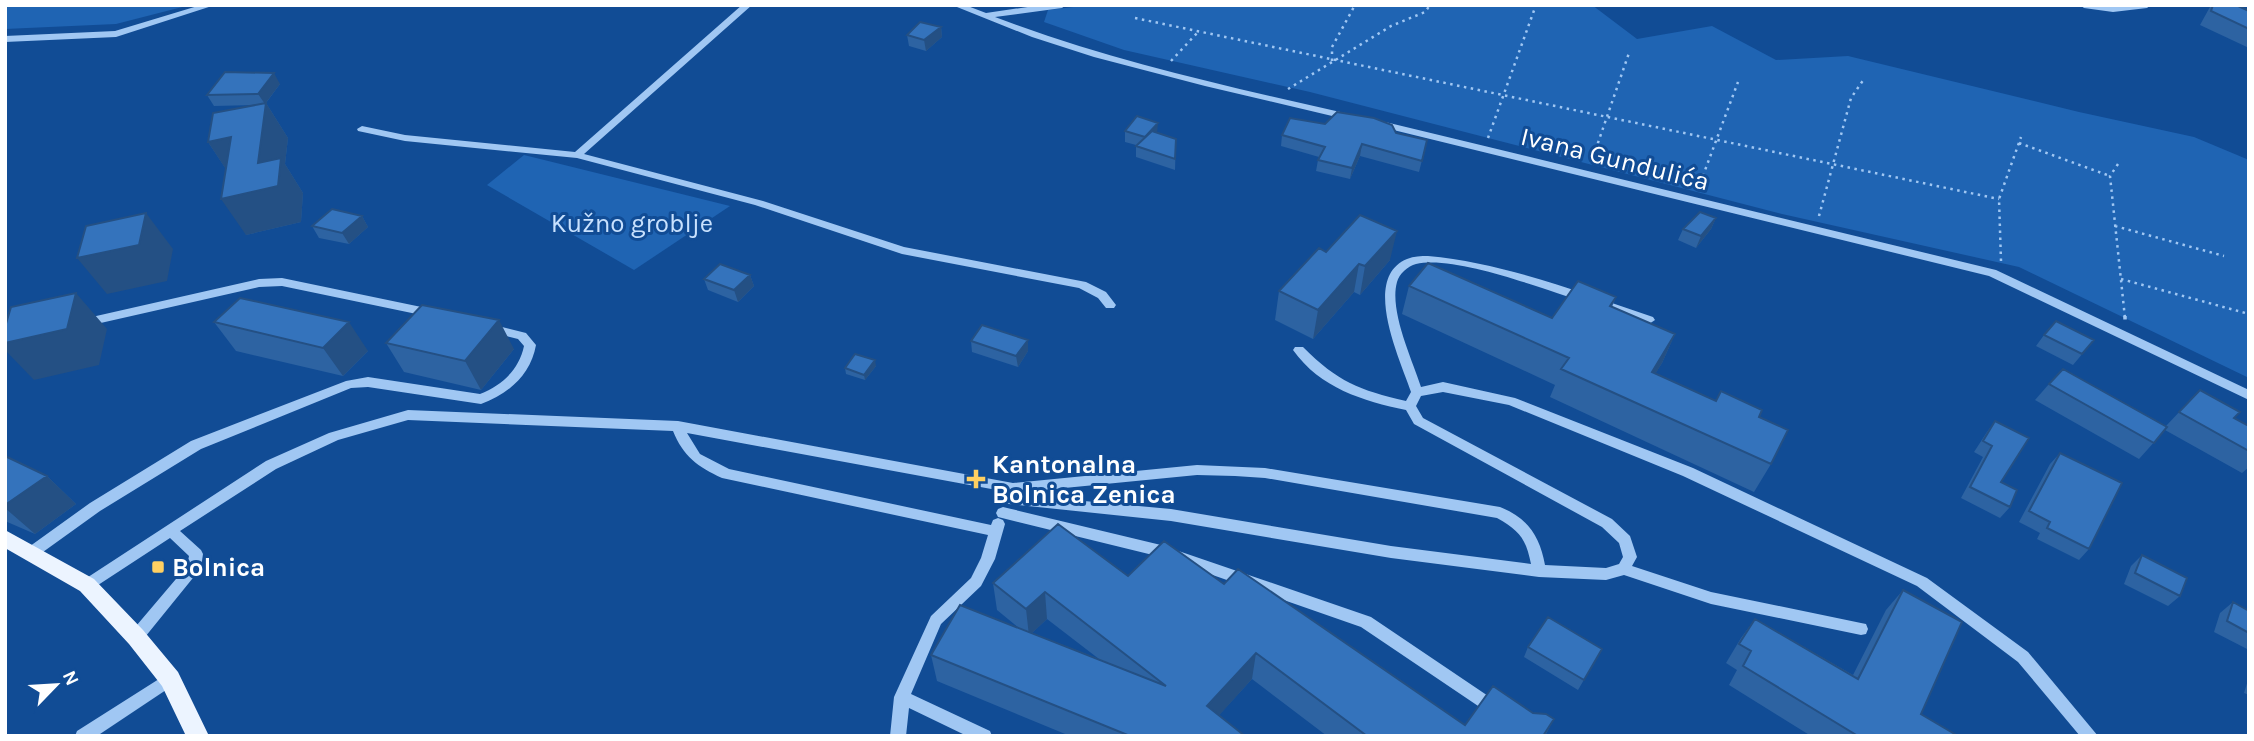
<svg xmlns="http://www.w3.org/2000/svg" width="2254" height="741" viewBox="0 0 2254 741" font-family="Karla,sans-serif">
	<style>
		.green { fill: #1f64b3 }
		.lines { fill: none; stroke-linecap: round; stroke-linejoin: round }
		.path-far1 { stroke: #a0c7f3; stroke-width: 2.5; stroke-dasharray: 2.5 4.5; stroke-linecap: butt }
		.path { stroke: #a0c7f3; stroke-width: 3.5; stroke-dasharray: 3.5 6; stroke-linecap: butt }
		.minor { fill: #a0c7f3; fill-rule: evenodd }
		.major { fill: #ecf4ff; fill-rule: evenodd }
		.wall { fill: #2d63a2; fill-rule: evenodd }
		.shaded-wall { fill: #245084 }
		.building { fill: #3473bc; stroke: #245084; stroke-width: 2 }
		.poi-dot { fill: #ffd062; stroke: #114c95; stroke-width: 2.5 }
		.labels { text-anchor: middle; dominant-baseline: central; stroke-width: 6; stroke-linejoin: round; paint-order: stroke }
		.street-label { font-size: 26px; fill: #fff; stroke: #114c95 }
		.park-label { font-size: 26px; fill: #c8e1fe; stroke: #114c95 }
		.poi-label { font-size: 26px; font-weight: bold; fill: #fff; stroke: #114c95; text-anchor: start }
	</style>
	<rect width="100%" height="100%" fill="#114c95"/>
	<path class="green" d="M5 5H190L116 24 5 29Z
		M1090 5H1592L1637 39 1712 26 1776 60 1848 56 2079 112 2194 137 2249 160V378L2019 267 1782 214 1310 92 1124 50 1044 22 1048 10Z
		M524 155 730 206 634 270 487 185Z"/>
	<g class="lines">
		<path class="path-far1" d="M1135 18 1999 199
			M1171 61 1198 32
			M1332 61V47L1355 5
			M1288 89 1391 26 1425 12 1430 5
			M1488 138 1536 5
			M2019 143 2110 176
			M1591 163 1629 53
			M2118 164 2110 176 2125 318
			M1698 189 1738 82
			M1819 216 1851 98 1864 79
			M2115 226 2224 256
			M2001 261 1999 199 2021 137
			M2121 279 2249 314"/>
		<path class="path" d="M2125 316V320"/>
		<path class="minor" d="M201 5H215L116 37 5 42V36L115 31Z
			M742 5H752L584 154 763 201 904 247 1086 282 1106 292 1116 305 1114 308H1106L1098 298 1079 288 902 254 755 205 577 158 405 141 358 131 357 129 362 126 405 135 575 152Z
			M952 5H965L986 13 1041 5H1066L1062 8 995 17C1110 61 1230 87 1349 114L1354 117 1349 120 1205 86 1094 57 1032 37Z
			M2080 5H2151L2147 8 2113 12 2084 8Z
			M1377 120 1996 270 2249 390V400L1989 276 1373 125V121Z
			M1428 256C1484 261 1537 278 1589 295L1591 298 1585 302C1544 290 1457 255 1416 264 1408 266 1399 274 1397 282 1389 311 1412 359 1421 387L1443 382 1515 398 1693 468 1927 578 2028 652 2098 736H2080L2018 662 1917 586 1683 476 1509 405 1443 392 1421 396 1416 406 1423 418 1612 519 1630 536 1637 557 1632 566 1711 592 1861 623 1866 624 1868 629 1866 634 1861 635 1711 604 1624 575 1606 580 1539 577 1391 558 1171 521 1009 504 1004 503 1002 499 1004 495 1009 494 1171 509 1391 546 1531 564C1526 539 1520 531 1497 518L1265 478 1235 476 1197 475 1013 493 687 433 700 454 729 469 991 525 993 520 998 518 1003 520 1005 524 995 559 981 586 941 624 911 694 990 731 992 736H967L909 708 906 736H890L894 697 931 616 971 578 981 558 988 535 722 478C698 467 683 456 673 431L408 420 338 440 276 469 180 531 201 550 203 554 201 568 141 642 136 643 131 642 129 637 131 632 187 566 189 556 170 538 92 589 87 591 82 589 80 585 82 581 266 461 329 433 408 410 678 421 1013 483 1197 465 1265 468 1500 507C1528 518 1540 537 1545 565L1606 568 1619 564 1623 557 1619 543 1602 527 1414 424 1406 410C1363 401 1320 388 1293 350L1295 347H1303C1338 382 1359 390 1406 401L1411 392C1400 359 1361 278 1407 259 1414 256 1421 256 1428 256Z
			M282 278 431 309 437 313 431 317 282 286 259 287 83 327 77 323 83 319 259 279Z
			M1609 302 1653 317 1655 320 1649 324 1605 309 1603 306 1605 303Z
			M490 324 526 333 536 345C531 374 509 394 481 404L368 387 351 388 201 449 100 511 36 557 31 559 26 557 24 553 26 549 90 503 191 441 346 381 368 377 480 394C502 385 519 370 524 346L518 339 486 331 484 328 486 325Z
			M1003 507 1161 545 1371 617 1500 704 1503 709 1500 714 1495 716 1490 714 1361 627 1161 557 998 517 996 513 998 509Z
			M170 672 175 674 178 679 175 684 97 736H75L77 731Z"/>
		<path class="major" d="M5 530 94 579 143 630 178 672 209 736H186L162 686 129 644 80 591 5 548Z"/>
	</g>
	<path class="wall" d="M2211 5H2236L2249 11V48L2200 25Z
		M941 27 942 37 926 51 909 46 907 35Z
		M280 84 266 103 288 138 285 164 303 193 301 222 246 235 226 169 208 142 257 105 214 106 207 95Z
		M1325 124 1396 133 1427 140 1419 172 1360 156 1350 179 1316 171 1318 160 1319 157 1281 146 1282 135Z
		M1125 131 1157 132 1176 139 1175 170 1136 157V145L1125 142Z
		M362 216 368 227 349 244 319 238 312 226Z
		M1716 218 1711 229 1696 248 1678 240 1683 229Z
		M1326 252 1390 260 1360 295 1354 292 1313 339 1275 320 1279 291Z
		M750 275 754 286 738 302 708 290 704 279Z
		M1409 286 1552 318 1616 297 1612 307 1675 334 1662 363 1655 374 1716 401 1759 417 1771 464 1754 492 1550 397 1555 385 1402 314Z
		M214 322 368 351 343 376 236 351Z
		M2044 335 2094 340 2073 365 2036 346Z
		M971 341 1028 351 1018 367 972 352Z
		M386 343 514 349 481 390 404 372Z
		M876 366 865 380 846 374 845 368Z
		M2049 384 2166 426 2200 390 2234 418 2249 426V467L2242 473 2165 430 2139 459 2035 400Z
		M1995 421 2001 482 2010 507 2000 518 1961 498 1983 457 1974 452 1987 432Z
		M2060 453 2089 549 2079 560 2037 539 2040 533 2019 522 2050 464Z
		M5 456 47 476 76 504 35 534 5 521Z
		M2142 555 2180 596 2168 606 2124 584 2131 566Z
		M1128 576 1224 584 1465 725 1533 713 1554 719 1545 736H1327L1252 679 1219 715 1245 736H1070L937 681 931 655 1019 628 997 610 993 583ZM1047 619 1099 659 1032 633Z
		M1903 590 1921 714 1958 736H1811L1729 685 1737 670 1726 663 1741 638 1755 619 1853 675 1886 610Z
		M2233 602 2249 611V650L2214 632 2220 613Z
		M1528 647 1602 649 1578 690 1524 657Z
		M2249 677V695L2244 693Z"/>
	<path class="shaded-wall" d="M941 27 942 37 926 51 924 40Z
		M274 73 280 84 265 104 258 94Z
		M266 103 288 138 285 164 303 193 301 222 246 235 221 199 258 163Z
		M1158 123 1157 134 1145 137Z
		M231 137V177L208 142Z
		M1362 144 1360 156 1350 179 1352 168Z
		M146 213 173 249 167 281 107 294 77 258Z
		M362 216 368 227 349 244 342 233Z
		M1716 218 1711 229 1696 248 1701 236Z
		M1397 231 1390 260 1360 295 1365 266Z
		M1359 264 1354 292 1313 339 1318 310Z
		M750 275 754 286 738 302 734 290Z
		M76 293 107 329 99 365 34 380 5 350V343Z
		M499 320 514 349 481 390 465 361Z
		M349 322 368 351 343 376 323 348Z
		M1675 334 1662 363 1639 401 1652 372Z
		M1028 340V351L1018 367 1016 356Z
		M875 360 876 366 865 380 864 375Z
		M47 476 76 504 35 534 5 508V505Z
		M1045 592 1047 619 1029 636 1026 609Z
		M1256 653 1252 679 1205 731 1207 706Z"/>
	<path class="building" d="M2213 5H2236L2249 11V29L2211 11Z
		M920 22 941 27 924 40 907 35Z
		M225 72 274 73 258 94 207 95Z
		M266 103 258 163 281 158 278 186 221 199 231 137 208 142 213 113Z
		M1337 112 1374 118 1392 125 1396 133 1427 140 1422 161 1362 144 1352 168 1318 160 1325 147 1282 135 1290 118 1325 124Z
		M1137 116 1158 123 1145 137 1125 131Z
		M1152 131 1176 139 1175 159 1136 146Z
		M332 209 362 216 342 233 312 226Z
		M1700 212 1716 218 1701 236 1683 229Z
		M146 213 139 245 77 258 86 226Z
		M1360 215 1397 231 1365 266 1359 264 1318 310 1279 291 1319 248 1326 252Z
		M1428 263 1552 318 1578 281 1616 297 1610 306 1675 334 1652 372 1716 401 1721 391 1762 410 1759 417 1788 430 1771 464 1561 369 1569 358 1409 286Z
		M720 264 750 275 734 290 704 279Z
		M76 293 67 329 5 343V327L11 307Z
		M240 298 349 322 323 348 214 322Z
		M422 305 499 320 465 361 386 343Z
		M2056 321 2094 340 2082 354 2044 335Z
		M982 325 1028 340 1016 356 971 341Z
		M855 354 875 360 864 375 845 368Z
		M2063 369 2167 427 2154 443 2049 384Z
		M2200 390 2240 412 2234 418 2249 426V451L2179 412Z
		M1995 421 2029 438 2001 482 2017 490 2010 507 1970 487 1992 446 1983 441Z
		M2060 453 2122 483 2089 549 2047 528 2050 522 2029 511Z
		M5 456 47 476 5 505Z
		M1058 524 1128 576 1164 541 1224 584 1238 569 1465 725 1493 686 1533 713 1546 714 1554 719 1543 736H1367L1256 653 1207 706 1245 736H1130L931 655 960 605 1166 686 1045 592 1026 609 993 583Z
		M2142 555 2187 578 2180 596 2135 573Z
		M1903 590 1962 622 1921 714 1958 736H1858L1743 666 1751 651 1739 644 1755 619 1858 679Z
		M2233 602 2249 611V633L2227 621Z
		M1548 617 1602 649 1584 680 1528 647Z"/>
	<g class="poi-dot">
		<path d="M972.5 468.5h7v7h7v7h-7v7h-7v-7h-7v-7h7z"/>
		<rect x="151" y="560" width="14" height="14" rx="3.5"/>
	</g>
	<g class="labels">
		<g class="street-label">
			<text transform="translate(1615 159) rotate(14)">Ivana Gundulića</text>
		</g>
		<g class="park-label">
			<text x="632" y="223">Kužno groblje</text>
		</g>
		<g class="poi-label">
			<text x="992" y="464">Kantonalna<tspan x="992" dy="30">Bolnica Zenica</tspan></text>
			<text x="172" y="567">Bolnica</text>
		</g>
	</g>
	<rect width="2254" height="741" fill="none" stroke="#ffffff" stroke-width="14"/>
	<g transform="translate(56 685) rotate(65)" stroke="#114c95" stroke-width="5" paint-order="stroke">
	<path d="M0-5L12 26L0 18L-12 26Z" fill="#ffffff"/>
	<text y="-10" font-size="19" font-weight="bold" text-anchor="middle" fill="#ffffff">N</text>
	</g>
</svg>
